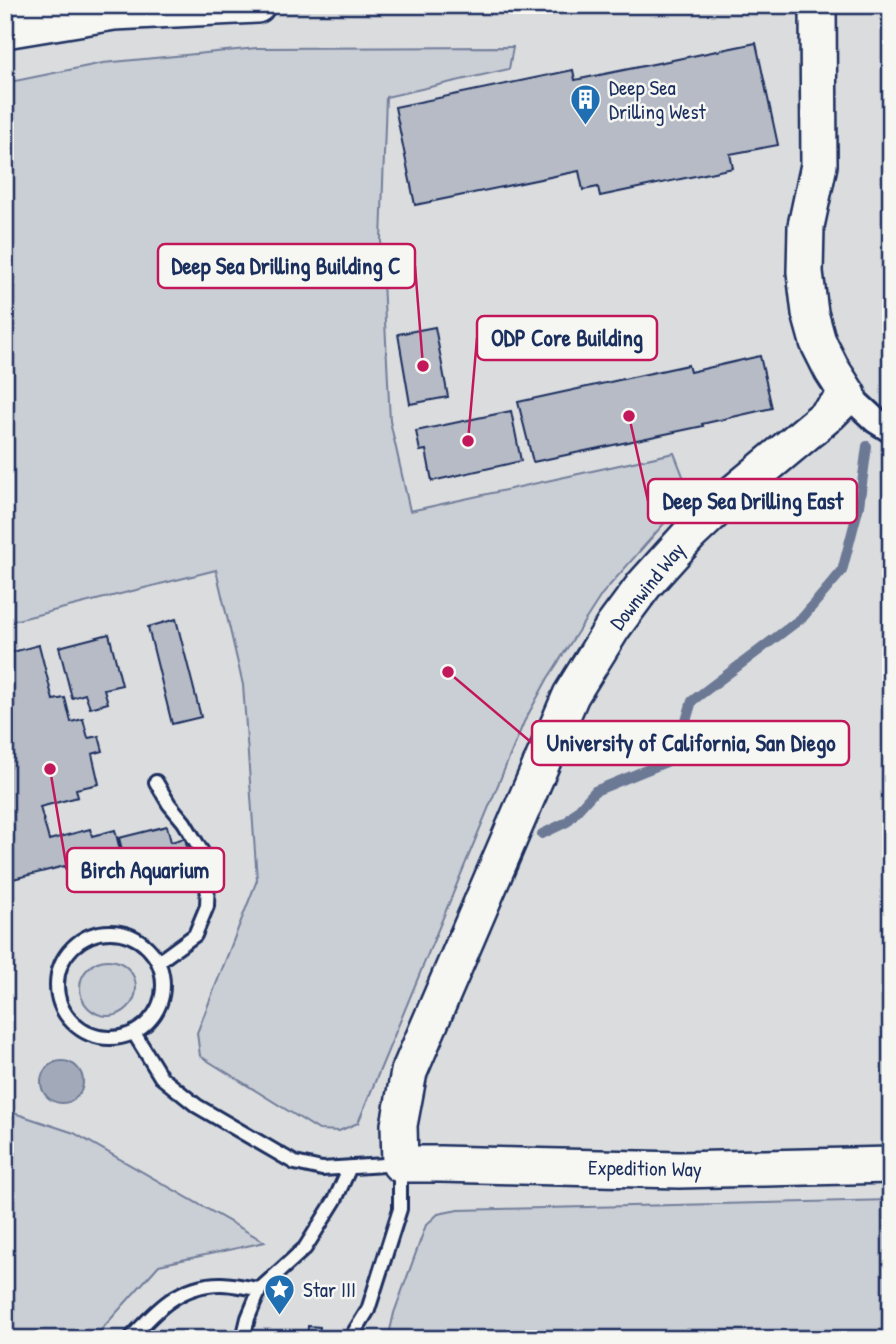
<svg xmlns="http://www.w3.org/2000/svg" width="896" height="1344" viewBox="0 0 896 1344" font-family="'Patrick Hand',sans-serif">
	<style>
		.built { fill: #dadcde }
		.green { fill: #caced5; stroke: #727e9a; stroke-width: 2 }
		.water { fill: #a2aaba; stroke: #6c7995; stroke-width: 2 }
		.lines { fill: none; stroke-linecap: round; stroke-linejoin: round }
		.stream { stroke: #6c7995; stroke-width: 10 }
		.building { fill: #b6bbc6; stroke: #1b2f5e; stroke-width: 2 }
		.lane-casing { stroke: #1b2f5e; stroke-width: 18 }
		.street-casing { stroke: #1b2f5e; stroke-width: 30 }
		.secondary-casing { stroke: #1b2f5e; stroke-width: 40 }
		.lane { stroke: #f6f6f2; stroke-width: 12 }
		.street { stroke: #f6f6f2; stroke-width: 24 }
		.secondary { stroke: #f6f6f2; stroke-width: 35 }
		.labels { text-anchor: middle; dominant-baseline: central; stroke-width: 5; stroke-linejoin: round; paint-order: stroke }
		.poi-label { font-size: 21px; fill: #1b2f5e; stroke: #f6f6f2; text-anchor: start }
		.street-label { font-size: 21px; fill: #1b2f5e; stroke: #f6f6f2 }
		.leader { fill: none; stroke: #c2185b; stroke-width: 2.5 }
		.callout-dot { fill: #c2185b; stroke: #f6f6f2; stroke-width: 2.5 }
		.callout { fill: #f6f6f2; stroke: #c2185b; stroke-width: 2.5 }
		.callout-label { font-size: 23px; text-anchor: middle; font-weight: bold; fill: #1b2f5e }
	</style>
	<rect width="100%" height="100%" fill="#e9eae9"/>
	<filter id="ink" filterUnits="userSpaceOnUse"><feTurbulence type="fractalNoise" baseFrequency=".0143" numOctaves="2"/><feDisplacementMap in="SourceGraphic" scale="14" xChannelSelector="R" yChannelSelector="G"/><feConvolveMatrix kernelMatrix="1 2 1 2 8 2 1 2 1" color-interpolation-filters="sRGB"/></filter>
	<g filter="url(#ink)">
		<path class="built" d="M5 5H891V1339H5Z"/>
		<path class="green" d="M513 47 509 69 386 97 381 241 390 421 410 511 674 453 690 494 602 594 548 678 524 722 358 1123 339 1131 319 1130 200 1056 197 1033 257 880 243 685 216 570 5 623V83L103 63 257 48Z
			M80 988a28 28 0 1 1 56 0a28 28 0 1 1-56 0Z
			M5 1110 74 1133 265 1242 159 1265 93 1339H5Z
			M891 1200V1339H388L394 1313 426 1225 438 1214 458 1210Z"/>
		<path class="water" d="M41 1082a21 21 0 1 1 42 0a21 21 0 1 1-42 0Z"/>
		<g class="lines">
			<path class="stream" d="M542 834 567 822 595 791 666 762 679 744 692 701 803 617 842 571 859 506 867 446"/>
		</g>
		<path class="building" d="M756 43 778 145 730 154 733 168 600 196 598 187 583 190 579 171 415 205 395 107 573 70 575 80Z
			M435 327 448 397 410 404 398 334Z
			M760 356 772 408 702 424 703 426 533 462 518 402 688 365 690 372Z
			M511 411 521 461 432 481 426 450 420 451 416 431Z
			M176 619 201 717 172 724 148 627Z
			M109 634 122 685 104 689 108 703 90 708 85 694 72 698 59 647Z
			M39 645 53 700 65 698 71 722 83 719 88 738 99 736 103 751 92 754 99 784 76 789 78 797 40 807 49 840 90 829 92 836 115 830 122 858 98 864 97 861 66 869 65 866 5 881V654Z
			M167 826 171 842 185 838 193 874 173 879 167 854 126 865 119 838Z
			M308 1326 320 1327 319 1339H307Z"/>
		<g class="lines">
			<defs>
				<path id="lane" d="M156 782 169 804 184 822 202 852 208 877 207 906 195 935 158 962
					M57 985a53 53 0 1 1 106 0a53 53 0 1 1-106 0Z
					M134 1033 161 1077 197 1106 295 1163 322 1169 400 1164V1209L368 1310 350 1339
					M130 1339C156 1310 180 1284 221 1284 234 1284 247 1288 260 1289
					M243 1339 248 1318 260 1289 305 1248 335 1200 349 1169"/>
				<path id="street" d="M848 395 875 420 891 430"/>
				<path id="secondary" d="M818 5 819 165 806 226 805 272 810 313 818 342 832 370 848 395 830 413 729 497 690 534 644 585 613 627 571 695 409 1072 399 1125 400 1164H440L679 1170 891 1165
					M5 30 114 12 257 5"/>
			</defs>
			<use href="#lane" class="lane-casing"/>
			<use href="#street" class="street-casing"/>
			<use href="#secondary" class="secondary-casing"/>
			<use href="#lane" class="lane"/>
			<use href="#street" class="street"/>
			<use href="#secondary" class="secondary"/>
		</g>
	</g>
	<defs>
		<symbol id="building-pin" viewBox="-11 -11 22 30"><path d="M0 17L-7.5 6A9.5 9.5 0 1 1 7.5 6Z" fill="#1f6fb2" stroke="#f6f6f2"/><path d="M-4-6H4V6H1V3H-1V6H-4ZM-2.5-4.3h1.7v1.8h-1.7ZM.8-4.3h1.7v1.8H.8ZM-2.5-1h1.7V.8h-1.7ZM.8-1h1.7V.8H.8Z" fill="#fff"/></symbol>
		<symbol id="sight-pin" viewBox="-11 -11 22 30"><path d="M0 17L-7.5 6A9.5 9.5 0 1 1 7.5 6Z" fill="#1f6fb2" stroke="#f6f6f2"/><path d="M0-6L1.8-2.2L6-1.7L2.9 1.2L3.7 5.4L0 3.3L-3.7 5.4L-2.9 1.2L-6-1.7L-1.8-2.2Z" fill="#fff"/></symbol>
	</defs>
	<g fill-rule="evenodd">
		<use href="#building-pin" x="568" y="82" width="35" height="47"/>
		<use href="#sight-pin" x="262" y="1272" width="35" height="47"/>
	</g>
	<g class="labels">
		<g class="poi-label">
			<text x="609" y="87">Deep Sea<tspan x="609" dy="24">Drilling West</tspan></text>
			<text x="303" y="1289">Star III</text>
		</g>
		<g class="street-label">
			<text transform="translate(647 586) rotate(-51)">Downwind Way</text>
			<text transform="translate(645 1168) rotate(1)">Expedition Way</text>
		</g>
	</g>
	<path class="leader" d="M423 366L415 266M468 441L477 338M629 416L648 501M448 672L532 743M50 769L67 870"/>
	<g class="callout-dot">
		<circle cx="423" cy="366" r="7"/>
		<circle cx="468" cy="441" r="7"/>
		<circle cx="629" cy="416" r="7"/>
		<circle cx="448" cy="672" r="7"/>
		<circle cx="50" cy="769" r="7"/>
	</g>
	<g class="callout">
		<rect x="158" y="244" width="257" height="44" rx="7"/>
		<rect x="477" y="316" width="180" height="44" rx="7"/>
		<rect x="648" y="479" width="209" height="44" rx="7"/>
		<rect x="532" y="721" width="317" height="44" rx="7"/>
		<rect x="67" y="848" width="157" height="44" rx="7"/>
	</g>
	<g class="callout-label">
		<text x="286" y="274">Deep Sea Drilling Building C</text>
		<text x="567" y="346">ODP Core Building</text>
		<text x="753" y="509">Deep Sea Drilling East</text>
		<text x="691" y="751">University of California, San Diego</text>
		<text x="145" y="878">Birch Aquarium</text>
	</g>
	<rect width="896" height="1344" fill="none" stroke="#f6f6f2" stroke-width="28"/>
	<rect x="14" y="14" width="868" height="1316" fill="none" stroke="#1b2f5e" stroke-width="2.5" filter="url(#ink)"/>
</svg>
